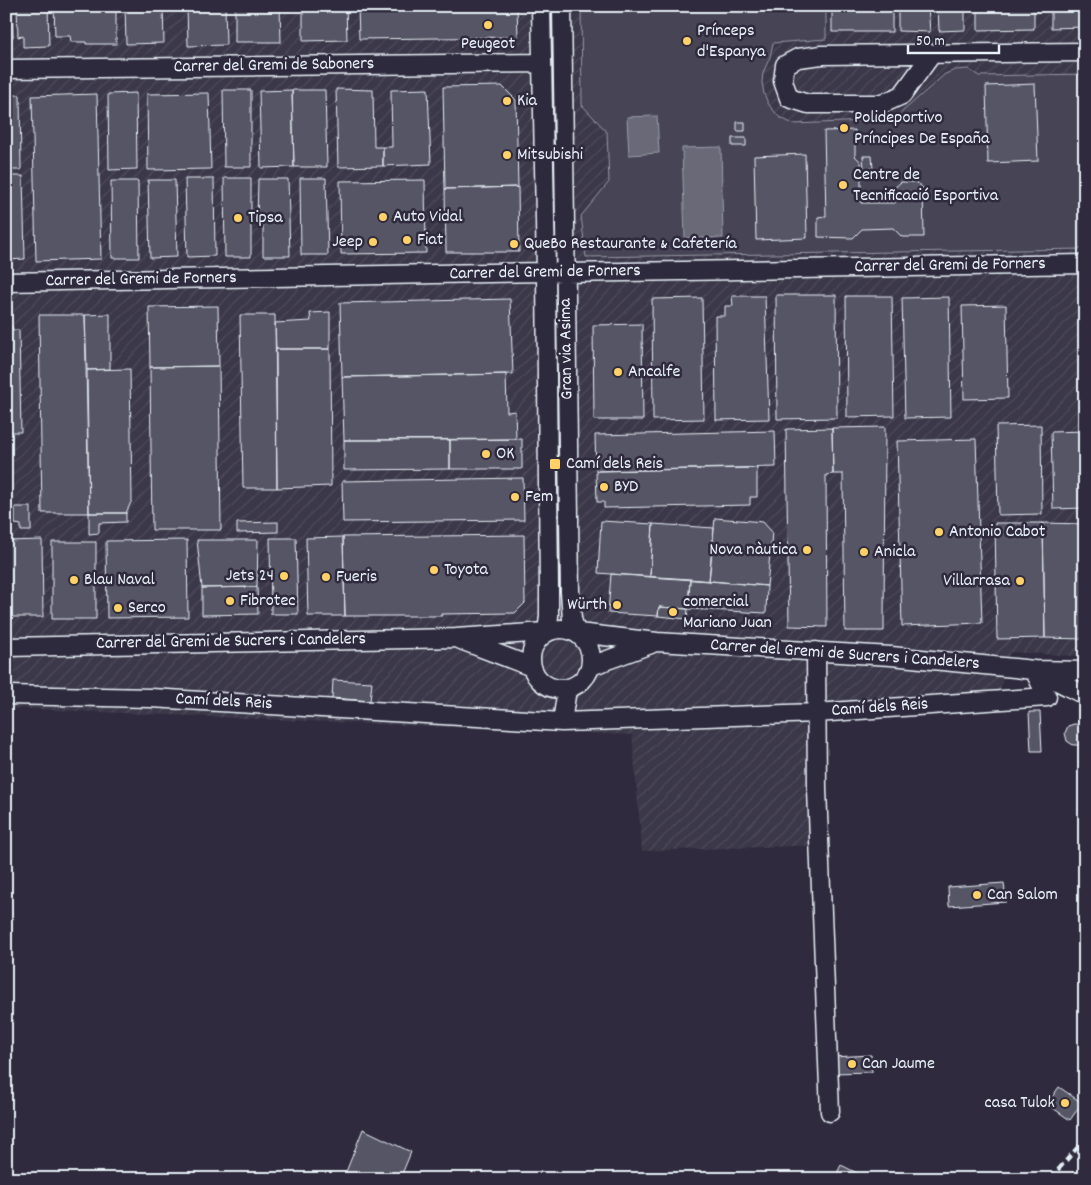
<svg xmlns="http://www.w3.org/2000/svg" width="1091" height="1185" viewBox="0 0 1091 1185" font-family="Dekko,sans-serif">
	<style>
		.industrial { fill: url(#industrial-furrows) }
		.park { fill: #464455; stroke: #979aa6 }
		.water { fill: #696978; stroke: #9c9fab }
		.building { fill: #575565; stroke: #e8f1f8 }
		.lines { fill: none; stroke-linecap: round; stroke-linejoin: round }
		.minor-casing { stroke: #e8f1f8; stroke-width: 21 }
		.minor { stroke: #2f2a3d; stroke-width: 18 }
		.rail { stroke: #e8f1f8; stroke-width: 4; stroke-dasharray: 8 4; stroke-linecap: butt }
		.poi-dot { fill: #ffd166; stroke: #2f2a3d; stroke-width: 2 }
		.labels { text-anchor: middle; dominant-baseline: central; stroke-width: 5; stroke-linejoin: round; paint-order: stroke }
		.poi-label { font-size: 18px; fill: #e8f1f8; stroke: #2f2a3d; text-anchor: start }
		.street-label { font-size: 18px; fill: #e8f1f8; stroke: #2f2a3d }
	</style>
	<defs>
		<pattern id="industrial-furrows" width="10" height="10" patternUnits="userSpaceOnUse" patternTransform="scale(1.25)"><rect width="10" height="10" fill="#3b3749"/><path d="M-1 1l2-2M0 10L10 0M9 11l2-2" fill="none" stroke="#4e4b5b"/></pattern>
	</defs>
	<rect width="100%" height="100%" fill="#2f2a3d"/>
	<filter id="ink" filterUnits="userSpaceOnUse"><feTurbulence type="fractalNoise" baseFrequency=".02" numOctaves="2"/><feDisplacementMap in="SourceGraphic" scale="10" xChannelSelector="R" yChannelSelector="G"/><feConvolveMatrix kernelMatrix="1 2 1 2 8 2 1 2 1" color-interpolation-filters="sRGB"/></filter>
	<g filter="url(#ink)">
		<path class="industrial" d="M6 6H1085V657L1010 652 995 710 821 719 827 845 642 851 632 735 6 708Z"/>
		<path class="park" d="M581 6H826V39L773 43 770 57 763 73 762 82 764 94 769 105 779 117 793 124 893 120 945 74 955 70 968 69 979 76 1085 74V249L586 257 581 216 609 182 607 132 582 105Z"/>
		<path class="water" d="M657 116 659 153 629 155 627 117Z
			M721 147 723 238H685L682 148Z"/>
		<path class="building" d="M6 6H12L13 37H6Z
			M17 6H48L49 46 23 47V36L18 37Z
			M54 6H116V44H86V42H71L70 36H55Z
			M125 6H163L164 43 126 44Z
			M187 6H225L226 45 188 46Z
			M235 6H280L281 42H235Z
			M303 6H346L347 40 303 41Z
			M358 6H517L518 37 359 39Z
			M832 6H892V32H832Z
			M898 6H928L930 32 898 31Z
			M938 6H965V30L939 31Z
			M978 6H1034V29L978 30Z
			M1051 6H1080V8L1051 9Z
			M1080 8H1085V27L1051 28V9Z
			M1035 84 1038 161 988 163 986 86Z
			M502 86 516 100 518 187 445 189 443 87Z
			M336 89 373 90 374 147H383V166L338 167Z
			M428 89 431 164 383 166V147H392L391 90Z
			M223 90H251V167H224Z
			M292 90 294 167 261 168 259 91Z
			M292 90H325L327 167H294Z
			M136 93 137 169 109 170 108 94Z
			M209 93 211 169 148 170 147 94Z
			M97 94 101 259 36 261 32 96Z
			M6 95H20L21 170H6Z
			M737 122H745V131H737Z
			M855 130V156L861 162V203H895L896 192 893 189 901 182H916L923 188 924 237H902L893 228 862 229 853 238 818 237V217L826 216 824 131Z
			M732 138H746V146H732Z
			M805 154 807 238 756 240 754 156Z
			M863 156H872L873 169H864Z
			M6 176H23L25 259 6 260Z
			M224 178H251V257H225Z
			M300 178H326L328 255H301Z
			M185 179H214L215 256 187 257Z
			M258 179H288L290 256H263V222H257Z
			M148 180H175L177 257 150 258Z
			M425 180 426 253 341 254 340 181Z
			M111 181H138L139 258H112Z
			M518 187 519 252H446L445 189Z
			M776 295H836L837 418 777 419Z
			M732 296H765L769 419 716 420 715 316H725V306H733Z
			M846 296H892L894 416 847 417Z
			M949 297 951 417 905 418 902 298Z
			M702 298 704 419 653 420 652 299Z
			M510 299 513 374 342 377 340 303Z
			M1006 305 1008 398 964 399 962 306Z
			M218 306 219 366 150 367 149 307Z
			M330 312V349H276L275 323 311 321 310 313Z
			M110 314V369L87 370 85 315Z
			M39 315H85L89 513H42Z
			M240 315H275L277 488H243Z
			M642 324 643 420H594L593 325Z
			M6 326H12L13 330H19L21 432H6Z
			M276 349H330L331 486 277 488Z
			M219 366 221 530H152L150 367Z
			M130 369 132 500 126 513H89L87 370Z
			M506 374 507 412 515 411 516 439 344 440 342 377Z
			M1041 425 1042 514 998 515 996 426Z
			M885 427 884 631H845L843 474H833L832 428Z
			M832 428 833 474 826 475 827 627 789 626 786 429Z
			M775 431 776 467 596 471 595 435Z
			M1085 431V508L1053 509 1051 432Z
			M522 439V469H450V440Z
			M976 439 982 623 902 626 897 441Z
			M344 440H450V469L344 470Z
			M757 468V497H750V505L604 508V502H597L596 471Z
			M523 478 524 520 343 522 342 481Z
			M15 507H31V531H21V525L15 524Z
			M89 513H126V522L99 523V533L89 534Z
			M715 518 763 522 772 532 767 586 709 581Z
			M601 521 653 524 650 577 598 573Z
			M278 522V532L237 533V523Z
			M995 523H1043L1045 638 997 639Z
			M1043 523 1085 524V639L1045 638Z
			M653 524 714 528 709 581 650 577Z
			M524 535 525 603 515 613 441 614 442 616H345L343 537Z
			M343 537 345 616H308L306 538Z
			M270 538H296L298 614H271Z
			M42 540 43 617H6V541Z
			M187 540 188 617 107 618 106 541Z
			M197 540H258L257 587 202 588Z
			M52 542H96V619H52Z
			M611 574 690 579 688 609 659 607 658 616 608 613Z
			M690 579 767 586 766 613 688 609Z
			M257 587 258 614 202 615V588Z
			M659 607 688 609 687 619 658 616Z
			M333 680 372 682 370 701 332 698Z
			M1029 712H1040L1042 751H1031Z
			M1074 724 1085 725V745H1073L1067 741 1065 733 1068 726Z
			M1004 883 1006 902 949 906 948 887Z
			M871 1055 872 1072 834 1073 833 1057Z
			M1059 1087 1082 1103 1070 1120 1047 1104Z
			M363 1129 411 1152 400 1179H348L344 1177Z
			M841 1165 869 1179H834Z"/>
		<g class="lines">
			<defs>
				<path id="minor" d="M541 6 546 272 549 589V616L547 632
					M562 6 570 591 572 619 576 632
					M932 54 902 95 882 104H808L789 98 783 81 785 65 798 58 822 55 1085 52
					M6 69 542 63
					M6 282 546 272 566 273 1085 264
					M531 659a30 30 0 1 1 60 0a30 30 0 1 1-60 0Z
					M578 633 657 642 891 656 1034 670 1085 671
					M461 640 532 667
					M6 647 456 638 545 632
					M816 651 817 789 830 1112
					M591 666 651 644
					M1039 672 1085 695
					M6 695 151 698 562 722 567 689
					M562 722 816 713 1047 697 1034 670"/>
			</defs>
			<use href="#minor" class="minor-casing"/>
			<use href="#minor" class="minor"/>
			<path class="rail" d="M1050 1179 1085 1139"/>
		</g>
	</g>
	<g class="poi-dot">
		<circle cx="488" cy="25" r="5"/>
		<circle cx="687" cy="41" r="5"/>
		<circle cx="507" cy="101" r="5"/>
		<circle cx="844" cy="128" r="5"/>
		<circle cx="507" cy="155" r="5"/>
		<circle cx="843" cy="185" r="5"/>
		<circle cx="383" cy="217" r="5"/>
		<circle cx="238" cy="218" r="5"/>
		<circle cx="407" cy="240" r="5"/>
		<circle cx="373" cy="242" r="5"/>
		<circle cx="514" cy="244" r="5"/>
		<circle cx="618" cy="372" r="5"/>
		<circle cx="486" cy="454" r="5"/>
		<rect x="549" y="458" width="12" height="12" rx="2.5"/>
		<circle cx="604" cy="487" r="5"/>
		<circle cx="515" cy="497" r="5"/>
		<circle cx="939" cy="532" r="5"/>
		<circle cx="807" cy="550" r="5"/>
		<circle cx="864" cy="552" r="5"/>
		<circle cx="434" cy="570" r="5"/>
		<circle cx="284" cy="576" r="5"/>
		<circle cx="326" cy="577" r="5"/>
		<circle cx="74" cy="580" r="5"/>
		<circle cx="1020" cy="581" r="5"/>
		<circle cx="230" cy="601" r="5"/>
		<circle cx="617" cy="605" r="5"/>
		<circle cx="118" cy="608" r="5"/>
		<circle cx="673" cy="612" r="5"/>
		<circle cx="977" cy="895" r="5"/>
		<circle cx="852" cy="1064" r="5"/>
		<circle cx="1065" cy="1103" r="5"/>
	</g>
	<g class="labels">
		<g class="poi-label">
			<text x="697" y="31">Prínceps<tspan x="697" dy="21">d'Espanya</tspan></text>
			<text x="488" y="44" text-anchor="middle">Peugeot</text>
			<text x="517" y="101">Kia</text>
			<text x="854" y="118">Polideportivo<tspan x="854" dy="21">Príncipes De España</tspan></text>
			<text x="517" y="155">Mitsubishi</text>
			<text x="853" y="175">Centre de<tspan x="853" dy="21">Tecnificació Esportiva</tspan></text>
			<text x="393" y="217">Auto Vidal</text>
			<text x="248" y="218">Tipsa</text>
			<text x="417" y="240">Fiat</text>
			<text x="363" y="242" text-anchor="end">Jeep</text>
			<text x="524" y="244">QueBo Restaurante &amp; Cafetería</text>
			<text x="628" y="372">Ancalfe</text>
			<text x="496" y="454">OK</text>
			<text x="566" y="464">Camí dels Reis</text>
			<text x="614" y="487">BYD</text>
			<text x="525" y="497">Fem</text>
			<text x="949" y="532">Antonio Cabot</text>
			<text x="797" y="550" text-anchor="end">Nova nàutica</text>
			<text x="874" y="552">Anicla</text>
			<text x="444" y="570">Toyota</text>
			<text x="274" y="576" text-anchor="end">Jets 24</text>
			<text x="336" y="577">Fueris</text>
			<text x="84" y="580">Blau Naval</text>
			<text x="1010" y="581" text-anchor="end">Villarrasa</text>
			<text x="240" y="601">Fibrotec</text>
			<text x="683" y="602">comercial<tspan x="683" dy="21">Mariano Juan</tspan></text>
			<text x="607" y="605" text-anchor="end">Würth</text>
			<text x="128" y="608">Serco</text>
			<text x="987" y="895">Can Salom</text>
			<text x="862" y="1064">Can Jaume</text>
			<text x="1055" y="1103" text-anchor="end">casa Tulok</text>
		</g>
		<g class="street-label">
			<text transform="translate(274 66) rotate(-1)">Carrer del Gremi de Saboners</text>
			<text transform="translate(950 266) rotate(-1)">Carrer del Gremi de Forners</text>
			<text transform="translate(545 273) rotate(-1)">Carrer del Gremi de Forners</text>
			<text transform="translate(141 280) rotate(-1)">Carrer del Gremi de Forners</text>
			<text transform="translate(567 349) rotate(-91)">Gran via Asima</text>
			<text transform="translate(231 642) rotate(-1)">Carrer del Gremi de Sucrers i Candelers</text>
			<text transform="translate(845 655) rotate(4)">Carrer del Gremi de Sucrers i Candelers</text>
			<text transform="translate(224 702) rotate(3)">Camí dels Reis</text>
			<text transform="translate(880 708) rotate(-4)">Camí dels Reis</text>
		</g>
	</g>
	<rect width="1091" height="1185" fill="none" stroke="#2f2a3d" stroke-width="25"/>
	<rect x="12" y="12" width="1066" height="1160" fill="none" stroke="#e8f1f8" stroke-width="2" filter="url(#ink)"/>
	<path d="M908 45v8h91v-8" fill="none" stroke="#e8f1f8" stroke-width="2.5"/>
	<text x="916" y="45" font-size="15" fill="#e8f1f8" stroke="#2f2a3d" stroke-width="4" paint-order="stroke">50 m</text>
</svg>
